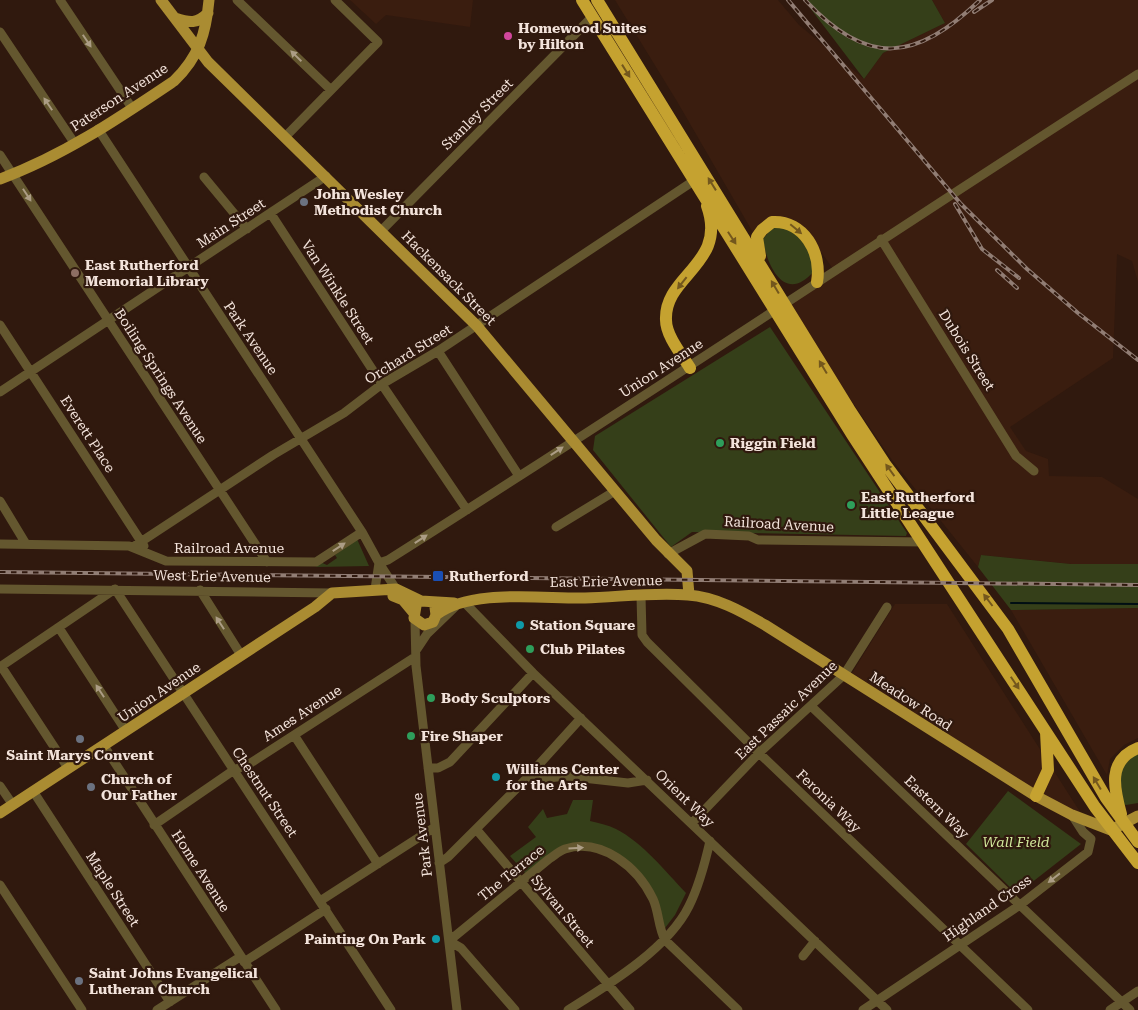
<svg xmlns="http://www.w3.org/2000/svg" width="1138" height="1010" viewBox="0 0 1138 1010" font-family="'Roboto Serif',serif">
	<style>
		.built { fill: #3a1d0f }
		.green { fill: #353f19 }
		.lines { fill: none; stroke-linecap: round; stroke-linejoin: round }
		.stream { stroke: #000e13; stroke-width: 2 }
		.minor { stroke: #64572f; stroke-width: 9 }
		.major { stroke: #aa8c32; stroke-width: 11 }
		.highway { stroke: #c5a230; stroke-width: 12 }
		.rail-casing { stroke: #917d74; stroke-width: 4 }
		.rail { stroke: #30190e; stroke-width: 2; stroke-dasharray: 5.5; stroke-linecap: butt }
		.oneway { fill: #ac9d85 }
		.oneway2 { fill: #73571d }
		.hotel-dot { fill: #d1479c; stroke: #30190e; stroke-width: 2 }
		.worship-dot { fill: #6b7280; stroke: #30190e; stroke-width: 2 }
		.education-dot { fill: #8d6e63; stroke: #30190e; stroke-width: 2 }
		.leisure-dot { fill: #2e9e5b; stroke: #30190e; stroke-width: 2 }
		.transit-dot { fill: #1a4fb4; stroke: #30190e; stroke-width: 2 }
		.culture-dot { fill: #0f9aa8; stroke: #30190e; stroke-width: 2 }
		.labels { text-anchor: middle; dominant-baseline: central; stroke-width: 4.5; stroke-linejoin: round; paint-order: stroke }
		.poi-label { font-size: 14px; font-weight: bold; fill: #f3e3db; stroke: #30190e; text-anchor: start }
		.street-label { font-size: 14px; fill: #f3e3db; stroke: #30190e }
		.park-label { font-size: 14px; font-style: italic; fill: #d1e89b; stroke: #30190e }
	</style>
	<rect width="100%" height="100%" fill="#30190e"/>
	<path class="built" d="M350 0H473L470 27 386 15 376 24Z
		M615 0H778L799 25 864 79 883 53 945 23 932 0H1138V282L1132 261 1117 254 1113 358 1010 427 1026 451 1048 459 1049 476 1102 477 1138 499V564H1071L981 555 978 567 892 460 785 304 833 269 803 226 794 220 785 217 755 236 678 103Z
		M895 604H947L1084 818 1066 810 852 673Z
		M1138 608V738L1124 745 1110 759 1107 775 1011 610Z"/>
	<path class="green" d="M804 0H932L945 23 883 53 864 79Z
		M772 228H793L814 258V271C786 304 767 268 763 239Z
		M770 327 907 533 906 536 692 532 671 547 593 450 595 436Z
		M357 539 369 566 316 567 320 562 327 565 337 558 335 555Z
		M981 555 1071 564H1138V608L1011 610 978 567Z
		M1138 751V803L1126 805 1123 804 1118 771Z
		M1008 791 1081 844 1017 894 966 844Z
		M573 800H593L590 821C598 823 608 825 616 829 643 843 665 871 686 893L675 915 665 928 656 896 619 854 561 846 525 873 510 856 536 837 528 827 543 809 547 818 567 814Z"/>
	<g class="lines">
		<path class="stream" d="M1011 603 1138 604"/>
		<path class="minor" d="M60 0 132 108
			M237 0 331 90
			M0 32 75 144
			M98 129 362 532 379 563 396 589
			M285 137 378 42 335 0
			M0 155 267 562
			M204 177 247 229
			M271 214 385 389 467 510
			M381 231 592 17
			M881 239 1016 456 1034 471
			M0 325 144 546
			M438 351 519 476
			M0 392 326 176
			M0 501 26 544
			M556 527 615 491
			M0 544 129 546 166 561 316 562 362 532
			M133 547 273 455 344 413 382 384 438 351 695 180
			M668 554 705 534 749 536 758 540 924 542
			M379 563 388 560C640 401 887 235 1138 74
			M0 589 332 593
			M375 589 379 563
			M200 590 241 655
			M641 596 642 635 647 642 759 753 1028 1010
			M465 603 533 673 887 1010
			M415 621 416 666 457 1010
			M59 628 126 731
			M417 649 427 634 455 607
			M1 666 68 768
			M0 667 115 589 391 1010
			M812 707 1130 1010
			M294 735 378 864
			M104 746 276 1010
			M428 768H438L450 762 533 673
			M524 781 565 776 628 783 647 780
			M0 786 13 805
			M33 791 170 1002
			M692 823 759 753 844 675 887 607
			M154 825 234 770 249 764 415 657
			M476 829 630 1010
			M439 863 448 857 524 781 581 718
			M0 885 82 1010
			M320 901 435 827
			M449 941 549 859C554 856 559 851 565 849 602 837 638 868 653 899 659 912 658 927 665 940L738 1010
			M449 941 461 948 515 1010
			M803 956 815 941
			M244 962 326 909
			M157 1010 240 957
			M568 1010C608 985 668 949 689 906 699 886 705 863 710 841
			M863 1010 1020 905 1088 852 1091 839 1083 832 1072 815
			M1110 1010 1138 991"/>
		<path class="major" d="M161 0 208 62 477 326 656 540 687 571 689 595
			M175 18C190 23 197 24 208 13
			M0 179C63 156 119 118 174 81 199 57 206 33 209 0
			M332 593 396 589 421 601 454 603
			M393 596 403 600 413 612
			M416 606 414 618 424 625 433 622 436 615 435 607
			M436 615C471 588 543 599 585 598 619 597 654 592 688 595 716 597 741 611 765 625L1036 796 1072 815 1111 830 1138 816
			M0 813 315 607 332 593"/>
		<path class="highway" d="M582 0 853 436 1095 807 1138 863
			M597 0 849 409 885 464 1008 629 1106 798 1138 842
			M760 256 757 237 762 230 772 222C804 220 822 253 817 282
			M690 368C682 355 666 336 666 320 664 275 728 264 707 206
			M1036 796 1048 770 1046 732
			M1121 814C1114 789 1107 760 1138 748"/>
		<defs>
			<path id="rail" d="M788 0 961 204 1027 269 1078 313 1138 360
				M805 0C868 68 916 61 980 0
				M974 12 992 0
				M955 204 982 249 1019 278
				M997 270 1017 288
				M0 572 1138 585"/>
		</defs>
		<use href="#rail" class="rail-casing"/>
		<use href="#rail" class="rail"/>
	</g>
	<defs><path id="oneway-solid" d="M-6-.8H1V-3.2L6.5 0L1 3.2V.8H-6Z" transform="scale(1.25)"/></defs>
	<g class="oneway">
		<use href="#oneway-solid" transform="translate(87 41) rotate(56)"/>
		<use href="#oneway-solid" transform="translate(296 56) rotate(-136)"/>
		<use href="#oneway-solid" transform="translate(48 104) rotate(-124)"/>
		<use href="#oneway-solid" transform="translate(27 195) rotate(57)"/>
		<use href="#oneway-solid" transform="translate(557 451) rotate(-33)"/>
		<use href="#oneway-solid" transform="translate(421 539) rotate(-33)"/>
		<use href="#oneway-solid" transform="translate(339 547) rotate(-33)"/>
		<use href="#oneway-solid" transform="translate(220 623) rotate(-123)"/>
		<use href="#oneway-solid" transform="translate(100 691) rotate(-123)"/>
		<use href="#oneway-solid" transform="translate(576 848) rotate(-3)"/>
		<use href="#oneway-solid" transform="translate(1054 878) rotate(142)"/>
	</g>
	<g class="oneway2">
		<use href="#oneway-solid" transform="translate(626 71) rotate(58)"/>
		<use href="#oneway-solid" transform="translate(712 184) rotate(-122)"/>
		<use href="#oneway-solid" transform="translate(796 229) rotate(40)"/>
		<use href="#oneway-solid" transform="translate(732 238) rotate(57)"/>
		<use href="#oneway-solid" transform="translate(682 283) rotate(128)"/>
		<use href="#oneway-solid" transform="translate(775 287) rotate(-121)"/>
		<use href="#oneway-solid" transform="translate(823 367) rotate(-121)"/>
		<use href="#oneway-solid" transform="translate(890 470) rotate(-126)"/>
		<use href="#oneway-solid" transform="translate(988 600) rotate(-127)"/>
		<use href="#oneway-solid" transform="translate(1015 683) rotate(56)"/>
		<use href="#oneway-solid" transform="translate(1097 783) rotate(-121)"/>
	</g>
	<circle class="hotel-dot" cx="508" cy="36" r="5"/>
	<g class="worship-dot">
		<circle cx="304" cy="202" r="5"/>
		<circle cx="80" cy="739" r="5"/>
		<circle cx="91" cy="787" r="5"/>
		<circle cx="79" cy="981" r="5"/>
	</g>
	<circle class="education-dot" cx="75" cy="273" r="5"/>
	<g class="leisure-dot">
		<circle cx="720" cy="443" r="5"/>
		<circle cx="851" cy="505" r="5"/>
		<circle cx="530" cy="649" r="5"/>
		<circle cx="431" cy="698" r="5"/>
		<circle cx="411" cy="736" r="5"/>
	</g>
	<rect class="transit-dot" x="432" y="570" width="12" height="12" rx="2.5"/>
	<g class="culture-dot">
		<circle cx="520" cy="625" r="5"/>
		<circle cx="496" cy="777" r="5"/>
		<circle cx="436" cy="939" r="5"/>
	</g>
	<g class="labels">
		<g class="poi-label">
			<text x="518" y="28">Homewood Suites<tspan x="518" dy="16">by Hilton</tspan></text>
			<text x="314" y="194">John Wesley<tspan x="314" dy="16">Methodist Church</tspan></text>
			<text x="85" y="265">East Rutherford<tspan x="85" dy="16">Memorial Library</tspan></text>
			<text x="730" y="443">Riggin Field</text>
			<text x="861" y="497">East Rutherford<tspan x="861" dy="16">Little League</tspan></text>
			<text x="449" y="576">Rutherford</text>
			<text x="530" y="625">Station Square</text>
			<text x="540" y="649">Club Pilates</text>
			<text x="441" y="698">Body Sculptors</text>
			<text x="421" y="736">Fire Shaper</text>
			<text x="80" y="755" text-anchor="middle">Saint Marys Convent</text>
			<text x="506" y="769">Williams Center<tspan x="506" dy="16">for the Arts</tspan></text>
			<text x="101" y="779">Church of<tspan x="101" dy="16">Our Father</tspan></text>
			<text x="426" y="939" text-anchor="end">Painting On Park</text>
			<text x="89" y="973">Saint Johns Evangelical<tspan x="89" dy="16">Lutheran Church</tspan></text>
		</g>
		<g class="street-label">
			<text transform="translate(119 97) rotate(-33)">Paterson Avenue</text>
			<text transform="translate(477 114) rotate(-45)">Stanley Street</text>
			<text transform="translate(231 223) rotate(-33)">Main Street</text>
			<text transform="translate(449 278) rotate(45)">Hackensack Street</text>
			<text transform="translate(338 292) rotate(57)">Van Winkle Street</text>
			<text transform="translate(251 338) rotate(56)">Park Avenue</text>
			<text transform="translate(967 350) rotate(58)">Dubois Street</text>
			<text transform="translate(408 354) rotate(-32)">Orchard Street</text>
			<text transform="translate(661 368) rotate(-33)">Union Avenue</text>
			<text transform="translate(161 376) rotate(57)">Boiling Springs Avenue</text>
			<text transform="translate(88 434) rotate(57)">Everett Place</text>
			<text transform="translate(779 524) rotate(3)">Railroad Avenue</text>
			<text x="229" y="548">Railroad Avenue</text>
			<text transform="translate(212 576) rotate(1)">West Erie Avenue</text>
			<text transform="translate(606 581) rotate(-1)">East Erie Avenue</text>
			<text transform="translate(159 692) rotate(-34)">Union Avenue</text>
			<text transform="translate(911 701) rotate(33)">Meadow Road</text>
			<text transform="translate(786 710) rotate(-44)">East Passaic Avenue</text>
			<text transform="translate(302 713) rotate(-33)">Ames Avenue</text>
			<text transform="translate(265 792) rotate(56)">Chestnut Street</text>
			<text transform="translate(685 798) rotate(44)">Orient Way</text>
			<text transform="translate(829 801) rotate(44)">Feronia Way</text>
			<text transform="translate(937 807) rotate(44)">Eastern Way</text>
			<text transform="translate(422 835) rotate(-97)">Park Avenue</text>
			<text transform="translate(201 871) rotate(57)">Home Avenue</text>
			<text transform="translate(511 873) rotate(-39)">The Terrace</text>
			<text transform="translate(113 889) rotate(57)">Maple Street</text>
			<text transform="translate(987 908) rotate(-35)">Highland Cross</text>
			<text transform="translate(563 911) rotate(50)">Sylvan Street</text>
		</g>
		<g class="park-label">
			<text x="1016" y="842">Wall Field</text>
		</g>
	</g>
</svg>
